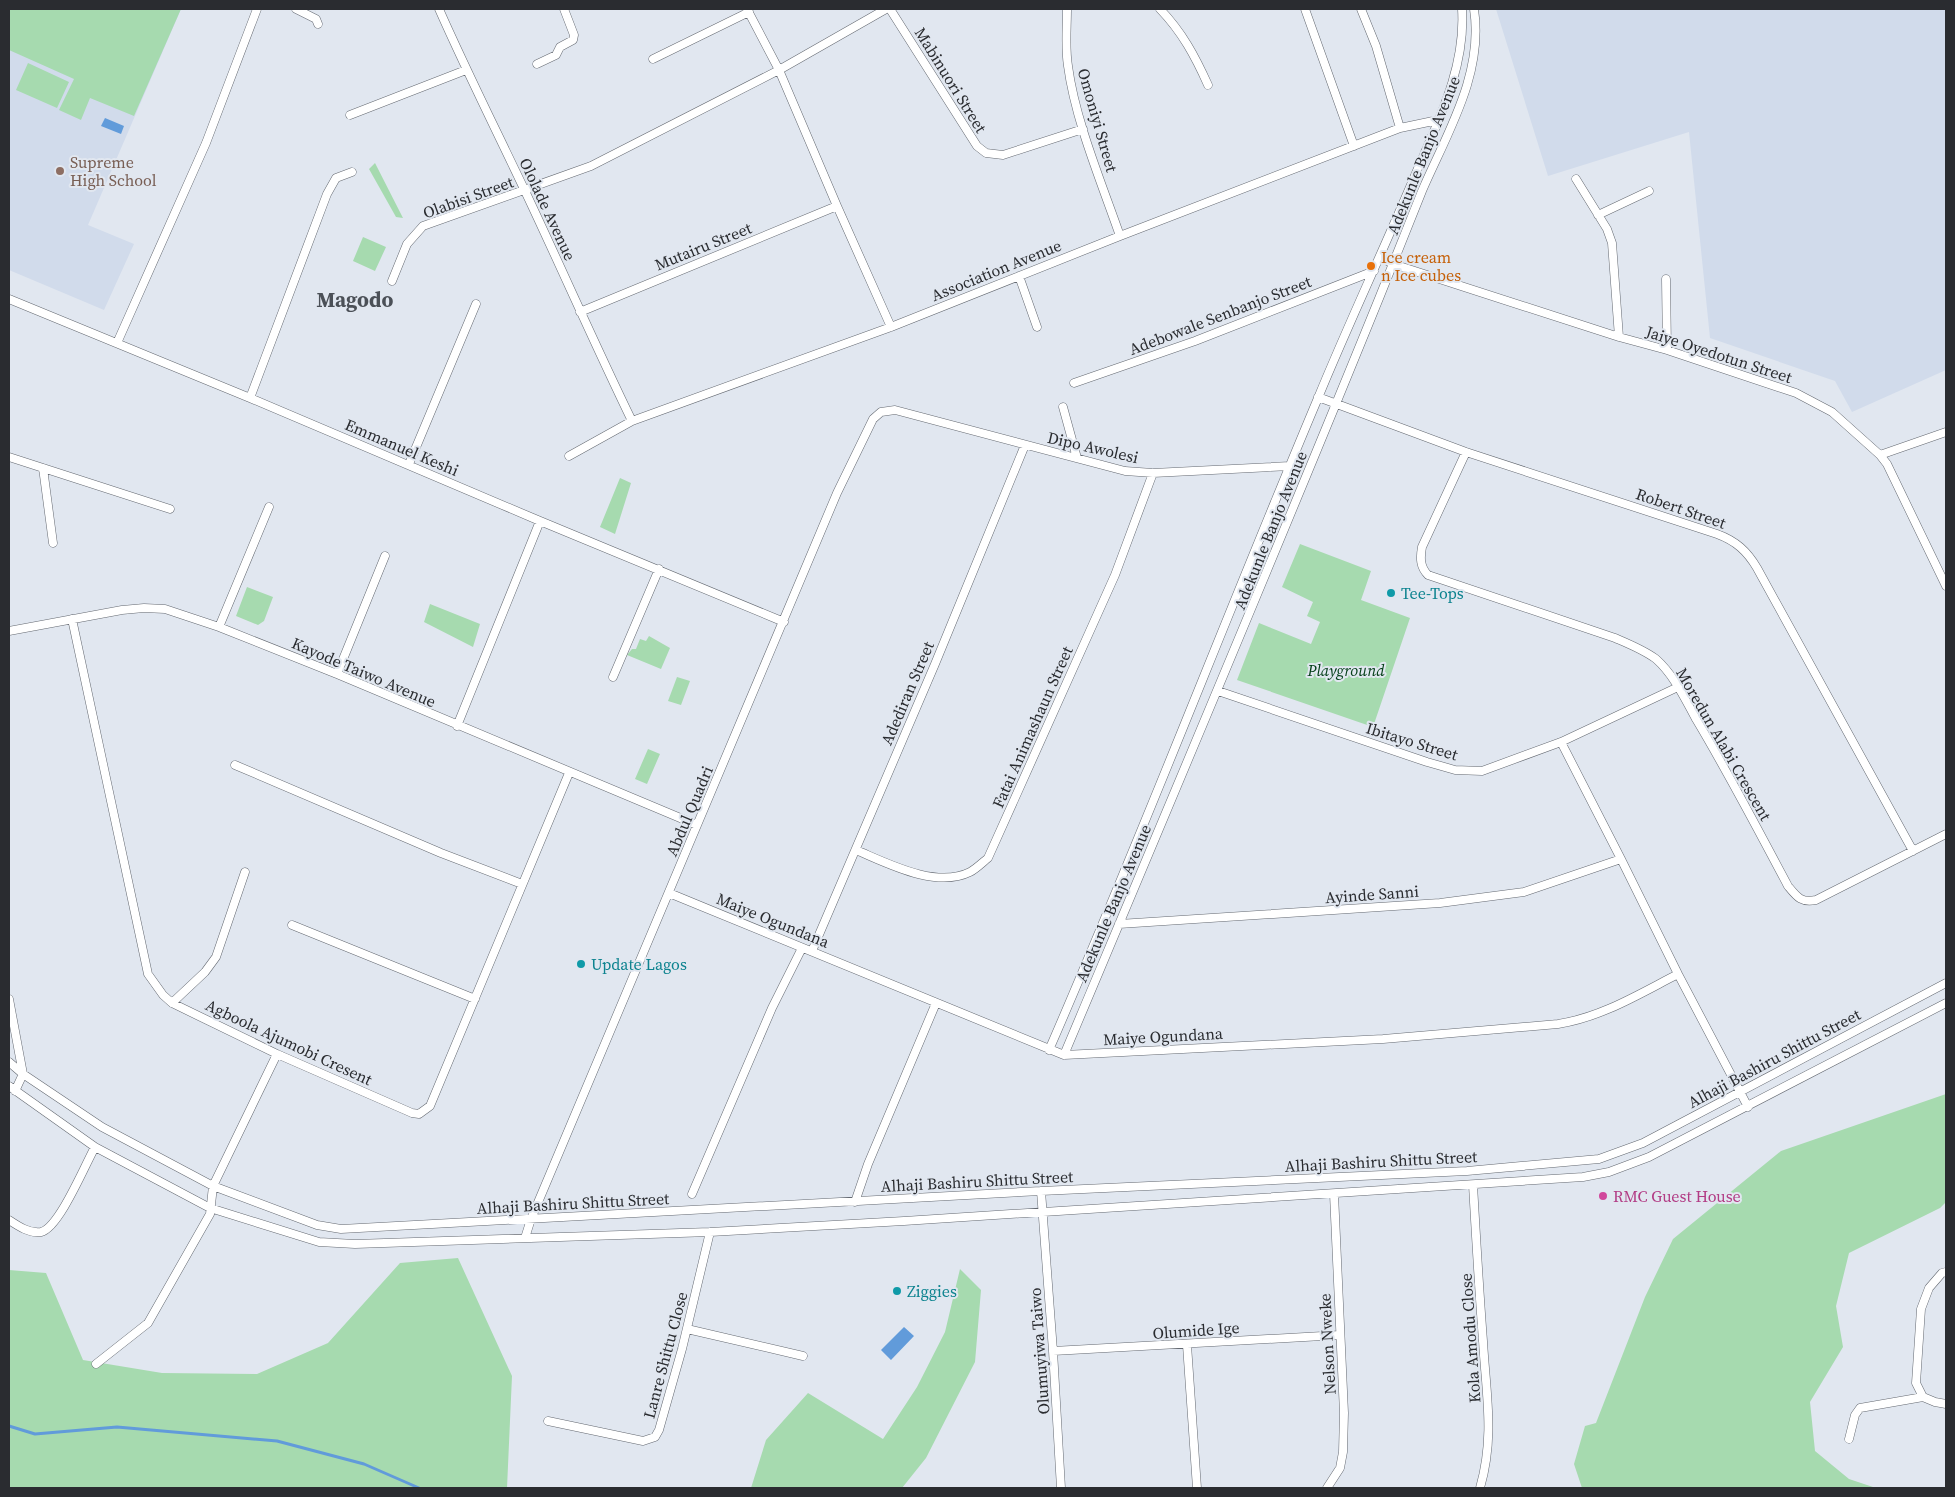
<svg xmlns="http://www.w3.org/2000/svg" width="1955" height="1497" viewBox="0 0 1955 1497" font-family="'Source Serif 4',serif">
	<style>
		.built { fill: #d1dbeb }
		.green { fill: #a6daaf }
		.water { fill: #619bda }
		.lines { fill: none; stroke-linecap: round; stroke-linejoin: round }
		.stream { stroke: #619bda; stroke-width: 3 }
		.minor-casing { stroke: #646971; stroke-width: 9 }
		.minor { stroke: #fff; stroke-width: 8 }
		.education-dot { fill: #8d6e63; stroke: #e1e7f0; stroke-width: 2 }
		.food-dot { fill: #e8710a; stroke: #e1e7f0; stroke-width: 2 }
		.culture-dot { fill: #0f9aa8; stroke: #e1e7f0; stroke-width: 2 }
		.hotel-dot { fill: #d1479c; stroke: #e1e7f0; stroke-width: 2 }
		.labels { text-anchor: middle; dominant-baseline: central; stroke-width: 4; stroke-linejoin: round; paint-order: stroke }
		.street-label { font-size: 16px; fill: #2a2c30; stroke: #e1e7f0 }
		.education-label { font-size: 16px; fill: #785e54; stroke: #e1e7f0; text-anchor: start }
		.food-label { font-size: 16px; fill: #c56008; stroke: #e1e7f0; text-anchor: start }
		.culture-label { font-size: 16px; fill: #0d838f; stroke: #e1e7f0; text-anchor: start }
		.park-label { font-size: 16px; font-style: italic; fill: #06401a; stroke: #e1e7f0 }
		.hotel-label { font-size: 16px; fill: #b23c85; stroke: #e1e7f0; text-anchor: start }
		.district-label { font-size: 21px; font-weight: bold; fill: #4b5057; stroke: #e1e7f0 }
	</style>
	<rect width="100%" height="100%" fill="#e1e7f0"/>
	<path class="built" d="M9 9H181L88 225 134 244 104 310 9 270Z
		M1496 9H1946V370L1852 412 1835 381 1710 338 1689 132 1548 176Z"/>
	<path class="green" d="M9 9H181L134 116 90 98 81 120 59 110 74 79 9 50Z
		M28 63 69 82 57 108 16 90Z
		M375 163 403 218 396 217 369 169Z
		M363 237 386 247 375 271 353 261Z
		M620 478 631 483 615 534 600 527Z
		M1300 544 1371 571 1361 600 1410 618 1373 727 1237 680 1259 623 1311 644 1320 622 1307 616 1313 602 1282 587Z
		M247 587 273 597 264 621 258 625 236 616Z
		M430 604 480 624 473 647 424 622Z
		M649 636 670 648 661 669 627 655 632 649H636L640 639 646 641Z
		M677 677 690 681 681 705 668 701Z
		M648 749 660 754 647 784 635 779Z
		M1946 1094V1202L1940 1208 1849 1253 1836 1306 1843 1347 1810 1402 1815 1451 1849 1479 1876 1488H1582L1574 1464 1585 1426 1596 1423 1645 1297 1673 1239 1781 1151Z
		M458 1258 512 1376 507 1488H9V1270L46 1273 83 1360 162 1373 257 1374 328 1343 400 1263Z
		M960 1269 981 1290 975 1362 926 1458 902 1488H751L766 1440 808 1393 883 1439 917 1387 945 1332Z"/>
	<path class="water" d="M105 118 124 126 121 134 101 126Z
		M904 1327 914 1336 891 1360 881 1350Z"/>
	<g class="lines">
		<path class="stream" d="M9 1426 35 1434 117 1427 277 1441 364 1464 419 1488"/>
		<defs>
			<path id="minor" d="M296 9 316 19 318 24
				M439 9C466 70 496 130 525 191 561 267 595 345 632 421
				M747 9 779 70 837 206 891 327
				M890 9 977 146 986 153 1003 155 1083 129
				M1067 9C1067 28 1065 48 1068 66 1075 120 1102 184 1120 236
				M1160 9C1182 32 1195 56 1208 85
				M1305 9 1354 146
				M1361 9 1376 46 1400 128
				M653 59 749 12
				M537 64 556 55 560 47 573 40 574 35 564 9
				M350 115 466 70
				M1576 179 1607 229 1612 243 1619 337
				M1598 215 1649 191
				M1380 257 1393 264 1619 337 1667 350 1796 393 1832 412 1880 455 1887 464 1946 586
				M1019 276 1037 327
				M1666 279 1667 350
				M392 281 407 244 423 226 591 166 779 70 886 9
				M9 299 250 398 540 521 784 622
				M580 312 837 206
				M117 343 206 143 257 9
				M1074 383 1195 341 1374 271
				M1318 397 1466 452 1717 534C1736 541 1747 551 1757 568L1913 851
				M250 398 327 194 336 178 352 172
				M1063 407 1077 458
				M1466 452 1422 547C1420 558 1420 567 1428 575L1615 638C1629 644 1644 650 1656 659 1674 675 1685 699 1696 719 1729 774 1758 830 1788 886 1797 897 1801 903 1816 900L1946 834
				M1880 455 1946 432
				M569 456 632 421 891 327 1120 236 1400 128 1438 120
				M9 457 170 509
				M409 464 476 304
				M43 468 53 543
				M72 619 148 974 163 995 172 1003 277 1054 412 1113 419 1114 430 1106 569 773
				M219 627 269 507
				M9 631 122 610 144 608 165 609 219 627 337 674 697 825
				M337 674 385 556
				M613 677 659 569
				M1218 691 1427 762 1455 770 1482 771 1561 742 1678 687
				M457 726 540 521
				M1561 742 1621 859 1678 974 1748 1107
				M235 765 441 853 522 884
				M856 850C887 863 936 889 970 872 976 869 983 862 988 858L1115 575 1153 473
				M669 893 1064 1055 1383 1039 1558 1024C1602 1017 1639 994 1678 974
				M1119 924 1440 903 1524 892 1621 859
				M292 925 475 999
				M812 951 935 664 1025 445
				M9 999 23 1074
				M172 1003 205 972 216 957 245 872
				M1049 1050C1143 834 1227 614 1318 398 1348 325 1382 253 1413 180 1436 125 1466 70 1462 9
				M1064 1055C1170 803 1277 550 1380 296 1394 261 1408 226 1422 191 1447 133 1484 74 1474 9
				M9 1062 23 1074 102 1127 213 1186 317 1225 341 1229 1041 1191 1467 1171 1599 1159 1643 1143 1946 983
				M9 1086 95 1147 210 1208 319 1242 355 1244 710 1232 904 1221 1583 1177 1609 1172 1649 1157 1946 1003
				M15 1091 23 1074
				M1473 1185C1476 1237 1479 1289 1483 1341 1486 1394 1495 1436 1480 1488
				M1041 1191 1053 1351 1061 1488
				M692 1194 772 1008 802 948
				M855 1202 868 1164 936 1003
				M9 1220C18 1226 30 1234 41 1232 59 1228 85 1165 95 1147
				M525 1238 531 1219 837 493 873 419 881 412 895 410 1125 471 1153 473 1290 466
				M1946 1272 1942 1273 1929 1288 1921 1309 1916 1383 1923 1397 1935 1402 1946 1404
				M687 1329 803 1356
				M1187 1345 1197 1488
				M1053 1351 1340 1335
				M96 1364 148 1323 173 1279 210 1214 213 1186 277 1054
				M548 1421 643 1441 655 1437 659 1430 682 1349 710 1232
				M1849 1439 1855 1415 1860 1408 1923 1397
				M1327 1488 1340 1468 1343 1452 1344 1413 1334 1194"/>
		</defs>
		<use href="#minor" class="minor-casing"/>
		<use href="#minor" class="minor"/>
	</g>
	<circle class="education-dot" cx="60" cy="171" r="5"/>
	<circle class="food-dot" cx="1371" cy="266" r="5"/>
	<g class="culture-dot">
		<circle cx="1391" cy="593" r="5"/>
		<circle cx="581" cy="964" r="5"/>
		<circle cx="897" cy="1291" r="5"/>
	</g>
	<circle class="hotel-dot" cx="1603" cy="1196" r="5"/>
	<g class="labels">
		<g class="street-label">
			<text transform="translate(951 80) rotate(58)">Mabinuori Street</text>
			<text transform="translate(1098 120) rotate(74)">Omoniyi Street</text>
			<text transform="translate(1423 155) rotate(-68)">Adekunle Banjo Avenue</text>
			<text transform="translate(468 197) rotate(-20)">Olabisi Street</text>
			<text transform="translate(548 209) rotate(65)">Ololade Avenue</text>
			<text transform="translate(703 246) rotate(-22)">Mutairu Street</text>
			<text transform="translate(996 270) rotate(-22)">Association Avenue</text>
			<text transform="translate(1220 315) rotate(-21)">Adebowale Senbanjo Street</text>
			<text transform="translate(1719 354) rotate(18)">Jaiye Oyedotun Street</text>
			<text transform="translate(402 447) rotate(23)">Emmanuel Keshi</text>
			<text transform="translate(1093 447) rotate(13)">Dipo Awolesi</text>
			<text transform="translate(1681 508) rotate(19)">Robert Street</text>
			<text transform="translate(1270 530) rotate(-68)">Adekunle Banjo Avenue</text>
			<text transform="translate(364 672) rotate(23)">Kayode Taiwo Avenue</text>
			<text transform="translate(907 693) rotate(-67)">Adediran Street</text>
			<text transform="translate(1032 727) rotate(-66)">Fatai Animashaun Street</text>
			<text transform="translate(1412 741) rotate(17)">Ibitayo Street</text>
			<text transform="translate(1724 744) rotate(60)">Moredun Alabi Crescent</text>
			<text transform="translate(689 811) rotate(-67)">Abdul Quadri</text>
			<text transform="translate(1372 894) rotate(-4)">Ayinde Sanni</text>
			<text transform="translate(1113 903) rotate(-67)">Adekunle Banjo Avenue</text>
			<text transform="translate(773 920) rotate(22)">Maiye Ogundana</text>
			<text transform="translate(1163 1036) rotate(-3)">Maiye Ogundana</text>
			<text transform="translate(289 1042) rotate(25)">Agboola Ajumobi Cresent</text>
			<text transform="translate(1774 1058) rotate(-28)">Alhaji Bashiru Shittu Street</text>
			<text transform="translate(1381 1161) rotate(-3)">Alhaji Bashiru Shittu Street</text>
			<text transform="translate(977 1181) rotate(-3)">Alhaji Bashiru Shittu Street</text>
			<text transform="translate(573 1203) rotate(-3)">Alhaji Bashiru Shittu Street</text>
			<text transform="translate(1196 1330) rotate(-4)">Olumide Ige</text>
			<text transform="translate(1470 1338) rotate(-94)">Kola Amodu Close</text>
			<text transform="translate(1327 1344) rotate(-93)">Nelson Nweke</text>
			<text transform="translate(1039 1351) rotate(-94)">Olumuyiwa Taiwo</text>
			<text transform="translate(665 1355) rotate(-75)">Lanre Shittu Close</text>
		</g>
		<g class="education-label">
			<text x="70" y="162">Supreme<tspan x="70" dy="18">High School</tspan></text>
		</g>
		<g class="food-label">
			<text x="1381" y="257">Ice cream<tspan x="1381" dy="18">n Ice cubes</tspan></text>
		</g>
		<g class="culture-label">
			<text x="1401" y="593">Tee-Tops</text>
			<text x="591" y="964">Update Lagos</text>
			<text x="907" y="1291">Ziggies</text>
		</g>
		<g class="park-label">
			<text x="1346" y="670">Playground</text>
		</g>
		<g class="hotel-label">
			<text x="1613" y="1196">RMC Guest House</text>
		</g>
		<g class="district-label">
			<text x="355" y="299">Magodo</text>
		</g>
	</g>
	<rect width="1955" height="1497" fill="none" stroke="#2a2c30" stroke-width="20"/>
</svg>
